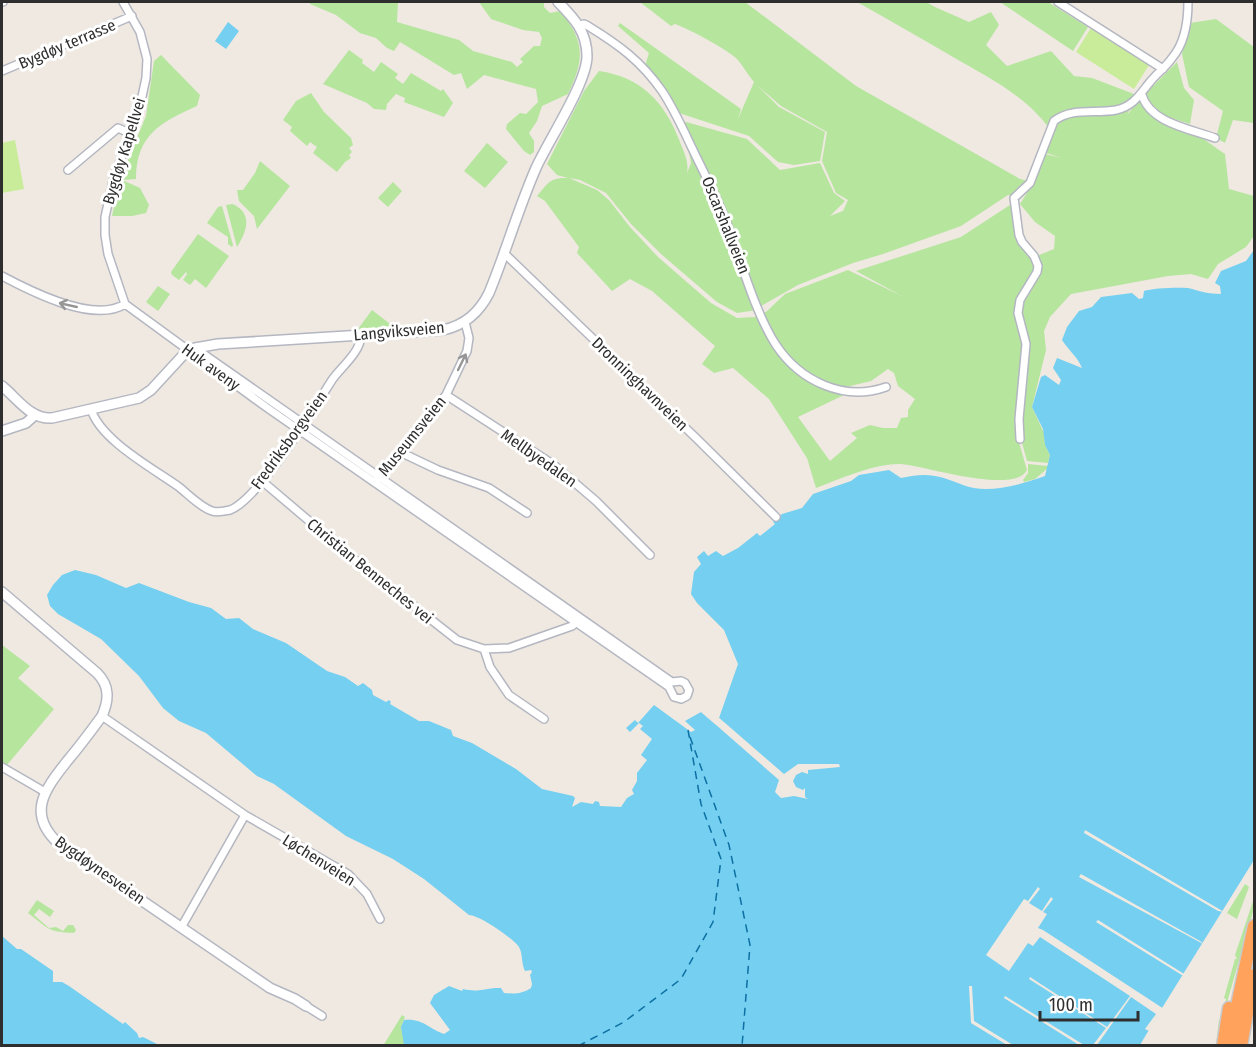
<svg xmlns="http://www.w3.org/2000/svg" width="1256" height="1047" viewBox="0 0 1256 1047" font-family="'Fira Sans Condensed',sans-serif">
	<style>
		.green { fill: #b6e59e; fill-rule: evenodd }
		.pitch { fill: #c9ec9a }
		.water { fill: #75cff0 }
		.pier { fill: #efe9e1 }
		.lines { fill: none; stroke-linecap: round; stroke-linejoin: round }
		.ferry { stroke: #0d6fa3; stroke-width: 1.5; stroke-dasharray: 8 6; stroke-linecap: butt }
		.street-casing { stroke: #b4b7c1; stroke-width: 10 }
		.secondary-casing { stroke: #b4b7c1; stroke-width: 12 }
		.highway-casing { stroke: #c9c9c9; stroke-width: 15 }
		.street { stroke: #fff; stroke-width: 7 }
		.secondary { stroke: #fff; stroke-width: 9 }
		.highway { stroke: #ffa35c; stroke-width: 12 }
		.oneway { stroke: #969696 }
		.labels { text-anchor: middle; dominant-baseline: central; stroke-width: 6; stroke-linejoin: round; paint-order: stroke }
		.street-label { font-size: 16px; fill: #2e2e2e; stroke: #fff }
	</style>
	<rect width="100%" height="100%" fill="#efe9e1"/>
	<path class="green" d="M310 2H398L397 22 459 40 473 51 512 62 517 67 523 62 520 59 534 46H540L542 38 539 32 523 30 491 19 479 2H544V7L550 13 560 11C585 41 585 59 568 94L542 106 537 121 529 133 534 141V152L530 155 524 151 506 129 507 124 520 113 526 114 538 102 536 89 484 75 467 89 461 73 454 75 400 42 394 51 387 48 376 38 360 33 336 15 310 4Z
		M640 2H745L856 86 1020 179 1029 181 1012 196 1008 195 961 226 883 254 853 263 798 285 761 306 727 215 706 185 718 209 757 310 737 313 717 302 661 254 631 224 606 193 580 180 569 178 597 190 609 200 630 227 658 257 711 303 737 318 755 317 766 312 785 294 848 270 902 296 856 271 961 237 1013 203 1019 246 1032 258 1054 249 1055 236 1035 222 1020 204 1035 180 1045 154 1062 158 1043 152 1051 131C1027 96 989 78 953 57 921 38 889 20 857 2H926L935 7 969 22 991 12 999 25 986 45 1007 66 1051 51 1074 76 1092 78 1134 94 1135 99 1127 115 1139 100C1156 123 1170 121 1192 132 1204 138 1214 147 1225 154L1229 189 1254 196V236L1246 247 1218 264 1208 279 1191 274 1168 276 1071 294 1050 317 1044 331 1046 350 1032 407 1044 433 1045 445 1050 455 1048 463 1027 461 1021 439H1018L1027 470C1015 495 925 466 901 464 875 463 840 479 816 488L807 458 769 399 733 368 714 373 702 364 715 346 652 291 630 279 612 291 577 253 579 247 545 201 537 196C548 183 550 177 568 178L557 175 547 164 584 91 599 71C641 77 665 102 680 142 684 153 689 161 687 173L691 163 684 124 686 122 747 139 780 170 820 163 834 193 845 201 830 216 843 211 848 200 836 193 822 161 827 132 781 106 757 85 779 107 825 132 820 161 794 165 778 162 749 136 679 113 645 66 649 53 618 26 620 23 741 109 738 119 754 82C748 75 743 66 737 59 725 48 691 30 675 24L671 26ZM888 369 894 373 898 386 915 399 908 410V417L901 418 897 428H883L870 425 851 433 857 438 830 461 798 417 842 396 846 387 871 381Z
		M1000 2H1048L1088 27 1073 51Z
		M1216 19 1254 47V123L1233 120 1225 143 1216 138 1223 111 1189 87 1182 54 1190 23Z
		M349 50 363 60 362 63 374 72 381 62 398 74 395 78 403 84 411 73 441 91 443 89 453 103 444 117 404 102 405 98 396 94 387 104 386 110 374 109 367 103 323 84Z
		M161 55 200 95 197 106C161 122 136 135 136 179L122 180 140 188 149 205 146 213 132 216H112L120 179 146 116 154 61Z
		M1177 62 1184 88 1194 100 1190 124 1165 116 1146 99 1145 94Z
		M311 93 324 112 351 138 353 145 349 148 352 152 349 155 351 158 345 162 337 172 313 153 317 147 310 142 307 146 290 131 292 127 283 120 296 101Z
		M487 143 508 162 485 188 464 171Z
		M260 161 290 186 257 229 254 216 239 201 237 190H243L255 173Z
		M393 182 402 191 388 207 378 198Z
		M233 204C253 214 247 231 237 247L226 205Z
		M222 206 233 245 232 247 228 244V237L207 223 218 207Z
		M198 234 229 256 206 288 195 279 190 285 183 280 187 274 186 272 179 280 172 275 171 272Z
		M158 286 170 294 158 311 146 302Z
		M372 310 394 327 358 329Z
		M1028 464 1048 466V468L1035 479 1024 482 1023 480 1028 473Z
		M2 645 30 666 18 678 54 709 7 765 2 762Z
		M1245 884 1249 887 1237 919 1227 913Z
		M1254 898V908L1228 999 1220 1045 1216 1046 1219 1020 1222 1019 1226 999 1224 998 1235 959H1237L1235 955Z
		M37 900 54 911 50 917 39 909 34 915 49 928 56 927 63 931 68 925H73L76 930 74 933C47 932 48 928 28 913Z
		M402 1015 405 1017 401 1027 405 1044 383 1046Z"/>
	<path class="pitch" d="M1091 28 1149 65 1134 89 1076 52Z
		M15 140 24 189 2 193V143Z"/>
	<path class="water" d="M228 22 239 31 226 49 215 41Z
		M1254 250V860L1162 1008 1140 1045H404L401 1027 404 1020C423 1018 429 1029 444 1034L450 1030 430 1003 434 995 449 986 462 991 463 989C480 993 487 987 501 988L504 993C514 994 522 994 531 988L532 984 530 975 532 972 531 970 525 971C521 963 523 954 519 947 513 938 479 915 469 915L424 879 393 859 346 836 274 784 257 776 206 733 179 721 163 708 139 676 101 639 58 614 50 606 47 595 53 585 62 575 75 570 96 575 126 588 139 583 189 602 211 608 226 619 239 618 253 629 286 643 327 671 345 677 358 686 363 683 372 690 373 695 386 702 389 700 391 702 390 704 419 721H429L451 730 453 736 472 743 516 769 542 789 573 796 575 798 572 807 581 802 593 804 595 801 599 802 600 806 621 807 627 798 634 794 632 790 637 781V773L647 760 641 755 652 739 640 729 643 726 639 723 630 732 626 728 635 720 638 723 654 705 691 732 695 730 685 721 701 712 715 724 719 718 738 664 724 630 697 603 691 594 694 572 701 564 697 557 704 551 708 556 716 551 723 556 738 548 757 533 760 536 775 524 773 522 782 514 802 508 813 494 851 481 859 475 889 470 901 478C928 472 938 475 963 485 987 495 1023 484 1045 476L1050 455 1045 445 1043 429 1032 407 1041 377 1045 375 1059 385 1061 380 1053 368 1057 358 1082 368C1077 356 1069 351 1062 340L1067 327 1079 311 1092 307 1101 297 1132 293 1139 299 1143 298 1144 291C1152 288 1179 287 1188 288 1199 291 1209 294 1221 294L1220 286 1215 283 1221 271 1246 261Z
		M2 936 17 949H21L53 971V982H62L69 986 123 1024 125 1022 137 1033 139 1038 143 1037 159 1045H2Z"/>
	<path class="pier" d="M699 710H702L714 720 717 716 784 774 798 764H839L840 767 808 770V774L802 772 796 775 793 781 796 787 803 790 805 788V797L808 799 794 796 781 798 775 792 779 780Z
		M1085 830 1219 909 1224 912 1218 911 1084 833Z
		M1081 874 1200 941 1205 945 1079 877Z
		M1038 887 1040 889 1029 903 1042 911 1051 897 1053 899 1043 912 1047 914 1038 928 1043 930 1164 1009 1161 1017 1158 1015 1149 1031 1145 1029 1156 1014 1131 997 1097 1045H1093L1106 1028 1029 979 1030 977 1107 1027 1130 996 1040 937 1033 946 1028 943 1009 971 986 955 1024 899 1028 901Z
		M1098 920 1181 972 1186 975 1185 977 1096 922Z
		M969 986H972L974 1021 1013 1045H1007L971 1023Z
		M1005 996 1084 1045H1079L1004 998Z"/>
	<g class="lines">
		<path class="ferry" d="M690 737 729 845 750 945 742 1046
			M578 1046 624 1022 681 979 713 922 721 859 701 804 688 730"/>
		<defs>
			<path id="street" d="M2 2H3
				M123 2 140 32 147 59 146 78 141 101 113 181 105 217V235L108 254 125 304 266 407 669 687 674 697 681 699 687 696 689 690 685 683 681 681 672 682 195 348
				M1058 2 1163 69
				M580 25 584 24 588 26C619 45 641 61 662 91 674 109 683 129 692 148 703 171 715 194 725 218 740 257 754 311 776 345 800 381 844 402 886 387
				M2 71 132 16
				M1142 95C1150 123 1191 129 1215 138
				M68 170 118 128 129 133
				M504 253 695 437 776 517
				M2 276C30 291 94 324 125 304
				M446 395 554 465 596 501 650 555
				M91 409C100 440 154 469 179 487 189 495 200 507 212 511 218 513 225 511 230 510 258 500 314 408 332 380 341 367 361 352 361 335
				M1020 439 1019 419 1026 344 1018 313 1020 300 1037 272 1038 266 1034 256 1022 242 1019 235 1014 198 1030 183 1054 121C1072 107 1095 114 1116 110 1134 106 1140 94 1150 82 1157 73 1166 67 1172 58 1185 43 1188 21 1188 2
				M400 452 438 470 489 488 527 513
				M378 479 446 395 467 351 469 338 465 322
				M262 481 354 559 457 640 484 649 509 648 572 626 579 620
				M484 649 490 667 509 695 544 719
				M102 716 245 815 348 874 367 894 380 919
				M2 767 45 792
				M182 926 245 815
				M306 1006 322 1016"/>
			<path id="secondary" d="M2 386C17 398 31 420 52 418L139 398 151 390 186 352 195 348 218 344 443 330C465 325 479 313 489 293 506 252 518 209 536 168 548 141 587 83 587 56 587 32 574 18 558 2
				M2 431 26 423 35 415
				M2 592 97 673C110 686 109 700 102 716 91 731 80 746 68 760 46 788 25 813 59 844L270 988 295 999 306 1006"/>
			<path id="highway" d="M1223 1046 1229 1008
				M1232 1046 1238 1001 1254 926
				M1241 1046 1254 975"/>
		</defs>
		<use href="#street" class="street-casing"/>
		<use href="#secondary" class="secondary-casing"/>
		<use href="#highway" class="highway-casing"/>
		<use href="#street" class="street"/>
		<use href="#secondary" class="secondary"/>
		<use href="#highway" class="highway"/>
	</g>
	<defs><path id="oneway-shaft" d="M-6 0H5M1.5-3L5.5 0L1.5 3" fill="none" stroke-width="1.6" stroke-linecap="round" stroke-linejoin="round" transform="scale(1.5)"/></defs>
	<g class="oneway">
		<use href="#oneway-shaft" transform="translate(68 305) rotate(-167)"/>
		<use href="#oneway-shaft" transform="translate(462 362) rotate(-64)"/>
	</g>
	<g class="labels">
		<g class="street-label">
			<text transform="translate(67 44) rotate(-23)">Bygdøy terrasse</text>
			<text transform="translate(124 151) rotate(-73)">Bygdøy Kapellvei</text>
			<text transform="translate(726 225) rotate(68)">Oscarshallveien</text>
			<text transform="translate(399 331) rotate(-5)">Langviksveien</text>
			<text transform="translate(211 367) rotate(36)">Huk aveny</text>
			<text transform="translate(640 384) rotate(44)">Dronninghavnveien</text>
			<text transform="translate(412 436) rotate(-51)">Museumsveien</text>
			<text transform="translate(289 440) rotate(-54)">Fredriksborgveien</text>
			<text transform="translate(539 458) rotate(35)">Mellbyedalen</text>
			<text transform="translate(370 571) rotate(39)">Christian Benneches vei</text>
			<text transform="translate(319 860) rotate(32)">Løchenveien</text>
			<text transform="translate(100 870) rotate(35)">Bygdøynesveien</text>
		</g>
	</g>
	<rect width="1256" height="1047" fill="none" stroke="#2e2e2e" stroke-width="6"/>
	<path d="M1040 1011v9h98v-9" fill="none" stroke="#2e2e2e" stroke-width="3"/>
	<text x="1049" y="1011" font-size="18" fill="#2e2e2e" stroke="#ffffff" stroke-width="4.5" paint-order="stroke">100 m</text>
</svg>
